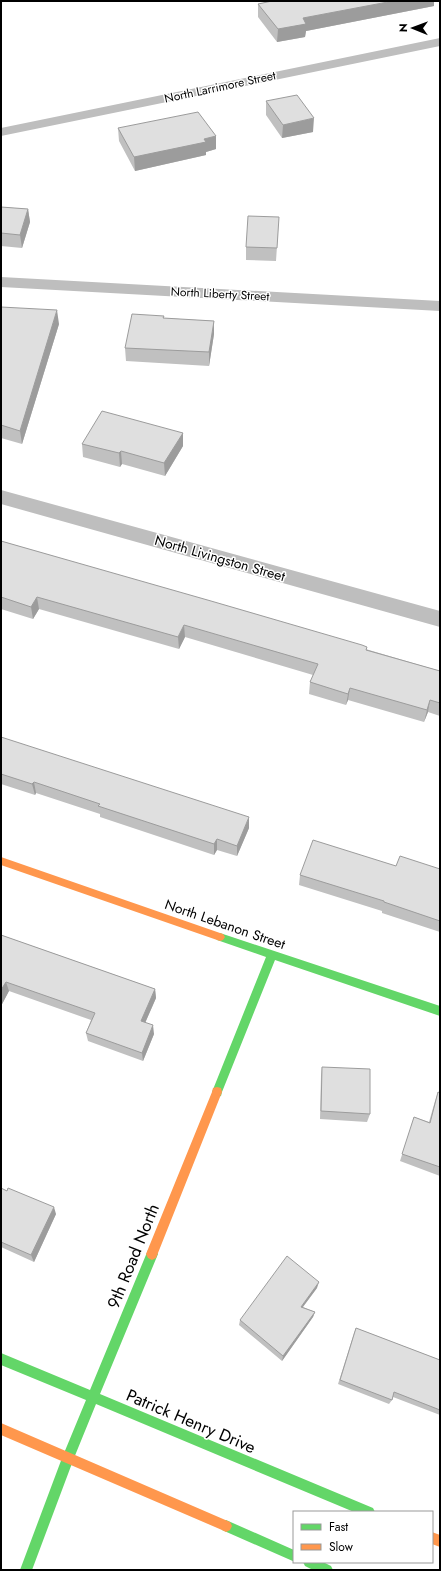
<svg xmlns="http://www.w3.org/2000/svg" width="441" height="1571" viewBox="0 0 441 1571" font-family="Jost,sans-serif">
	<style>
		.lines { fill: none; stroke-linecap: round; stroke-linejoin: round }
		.street { fill: #bebebe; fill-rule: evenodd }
		.fast { fill: #63d668; fill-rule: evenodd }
		.slow { fill: #ff974d; fill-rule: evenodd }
		.wall { fill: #c0c0c0 }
		.shaded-wall { fill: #9c9c9c }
		.building { fill: #dfdfdf; stroke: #9c9c9c }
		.labels { text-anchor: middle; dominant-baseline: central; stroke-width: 3; stroke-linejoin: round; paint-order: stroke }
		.far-street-label { font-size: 12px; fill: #000; stroke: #fff }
		.street-label { font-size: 14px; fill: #000; stroke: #fff }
		.near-street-label { font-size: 17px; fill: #000; stroke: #fff }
	</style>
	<rect width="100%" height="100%" fill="#fff"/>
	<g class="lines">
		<path class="street" d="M440 38V46L1 136V128Z
			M1 277 440 301V311L1 287Z
			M1 490 440 611V627L1 504Z"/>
		<path class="fast" d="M220 933 440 1006V1016L275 960 222 1092 221 1096 217 1097 213 1096 212 1092 266 957 217 940 215 937 217 934Z
			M152 1248 156 1250 158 1254 100 1394 373 1508 375 1512H354L96 1404 74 1458 32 1570H20L62 1458 86 1400 1 1365V1353L90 1390 148 1250Z
			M226 1520 294 1550 295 1562 222 1530 220 1526 222 1522Z
			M303 1562H323L331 1566 333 1570H313L305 1566Z"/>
		<path class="slow" d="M1 857 220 933 223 934 225 937 223 940 220 941 1 865Z
			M217 1087 221 1088 222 1092 156 1258 152 1260 148 1258 146 1254 212 1092 213 1088Z
			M1 1423 230 1522 232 1526 230 1530 226 1532 222 1530 1 1435Z
			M432 1532 440 1535V1547L432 1544Z"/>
	</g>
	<path class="wall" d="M272 1H434V6L306 31 305 37 277 42 258 17V4Z
		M266 101 313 132 282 138 266 115Z
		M118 128 216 136V149L206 152V155L135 171 119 141Z
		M1 207 28 209 30 222 22 248 1 246Z
		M278 231 276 261 246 260V247Z
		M1 307 59 324 22 444 1 438Z
		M164 316V318L214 321V334L209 366 126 361 125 348Z
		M440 349V381H439Z
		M183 433V446L165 476 122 464 120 467 83 457 82 444Z
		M1 541 440 671V716L428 712 424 722 348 700 346 705 309 694 310 682 313 675 185 637 179 649 39 609 33 619 1 609Z
		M1 737 249 828 237 856 217 850 214 855 100 817V814L36 793 35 795 1 784Z
		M396 866 440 869V932L382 913V911L299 885 300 875Z
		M1 935 155 989 156 998 145 1023 154 1034 143 1061 88 1041 86 1033 91 1020 9 991 1 1006Z
		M322 1067 370 1114 367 1122 320 1119 321 1075Z
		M438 1092 440 1093V1176L400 1161 414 1117 429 1122 435 1101Z
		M1 1188 56 1214 34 1262 1 1247Z
		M317 1288 303 1307 315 1312 313 1317 282 1361 239 1325 240 1320Z
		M356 1328 440 1360V1415L393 1397 392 1400 389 1404 338 1384 354 1333Z"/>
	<path class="shaded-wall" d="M393 1H434V6L306 31 305 37 277 42 278 29 303 18Z
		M314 118 313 132 282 138 283 125Z
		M216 136V149L206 152V155L135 171 134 157Z
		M28 209 30 222 22 248 20 235Z
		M57 310 59 324 22 444 20 431Z
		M214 321V334L209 366V352Z
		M183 433V446L165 476 164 463Z
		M121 451 122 464 120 467 119 453Z
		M37 597 39 609 33 619 31 607Z
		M184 625 185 637 179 649 178 637Z
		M350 688 348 700 346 705 348 694Z
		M430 700 428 712 424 722 427 710Z
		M34 782 36 793 35 795 32 784Z
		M249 817V828L237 856V846Z
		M217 839V850L214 855V844Z
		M6 982 9 991 1 1006V990Z
		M155 989 156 998 142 1030 141 1021Z
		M153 1025 154 1034 143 1061 142 1053Z
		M54 1207 56 1214 34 1262 31 1255Z
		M319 1282 317 1288 299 1312 301 1307Z
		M315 1312 313 1317 282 1361 283 1356Z"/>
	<path class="building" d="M272 1H393L303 18 306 24 278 29 258 4Z
		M297 95 314 118 283 125 266 101Z
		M198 112 216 136 204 139 206 142 134 157 118 128Z
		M1 207 28 209 20 235 1 233Z
		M248 216 279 217 277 248 246 247Z
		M1 307 57 310 20 431 1 425Z
		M132 314 164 316 163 318 214 321 209 352 125 348Z
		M102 411 183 433 164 463 121 451 119 453 82 444Z
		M1 541 211 601 362 645 367 647 366 650 440 671V703L430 700 427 710 350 688 348 694 310 682 318 664 184 625 178 637 37 597 31 607 1 597Z
		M1 737 249 817 237 846 217 839 214 844 98 806 100 804 34 782 32 784 1 774Z
		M313 840 396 866 400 856 440 869V921L384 902V901L300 875Z
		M1 935 155 989 141 1021 153 1025 142 1053 86 1033 95 1013 6 982 1 990Z
		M322 1067 370 1069V1114L321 1111Z
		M438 1092 440 1093V1167L402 1154 414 1117 430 1123Z
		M1 1188 7 1191 8 1188 54 1207 31 1255 1 1242Z
		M287 1256 319 1282 301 1307 315 1312 283 1356 240 1320Z
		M356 1328 440 1360V1410L394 1392 392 1400 340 1380Z"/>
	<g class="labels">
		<g class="far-street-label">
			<text transform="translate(220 87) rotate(-12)">North Larrimore Street</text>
			<text transform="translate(220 294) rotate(3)">North Liberty Street</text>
		</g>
		<g class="street-label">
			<text transform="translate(220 558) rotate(16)">North Livingston Street</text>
			<text transform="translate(225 924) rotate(19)">North Lebanon Street</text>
		</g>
		<g class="near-street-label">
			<text transform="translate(133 1256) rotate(-68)">9th Road North</text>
			<text transform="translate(191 1421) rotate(23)">Patrick Henry Drive</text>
		</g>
	</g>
	<rect width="441" height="1571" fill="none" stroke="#000000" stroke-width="4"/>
	<rect x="293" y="1511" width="140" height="52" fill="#ffffff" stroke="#999999"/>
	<rect x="301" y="1524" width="20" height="6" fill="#63d668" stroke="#999999"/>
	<text x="329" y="1531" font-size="12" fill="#000000">Fast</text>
	<rect x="301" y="1544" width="20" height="6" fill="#ff974d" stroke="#999999"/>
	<text x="329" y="1551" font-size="12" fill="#000000">Slow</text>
	<g transform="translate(413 28) rotate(271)" stroke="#ffffff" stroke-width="3" paint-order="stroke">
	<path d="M0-3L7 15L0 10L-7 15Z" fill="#000000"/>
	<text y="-6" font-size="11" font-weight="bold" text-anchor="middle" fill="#000000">N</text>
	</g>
</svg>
